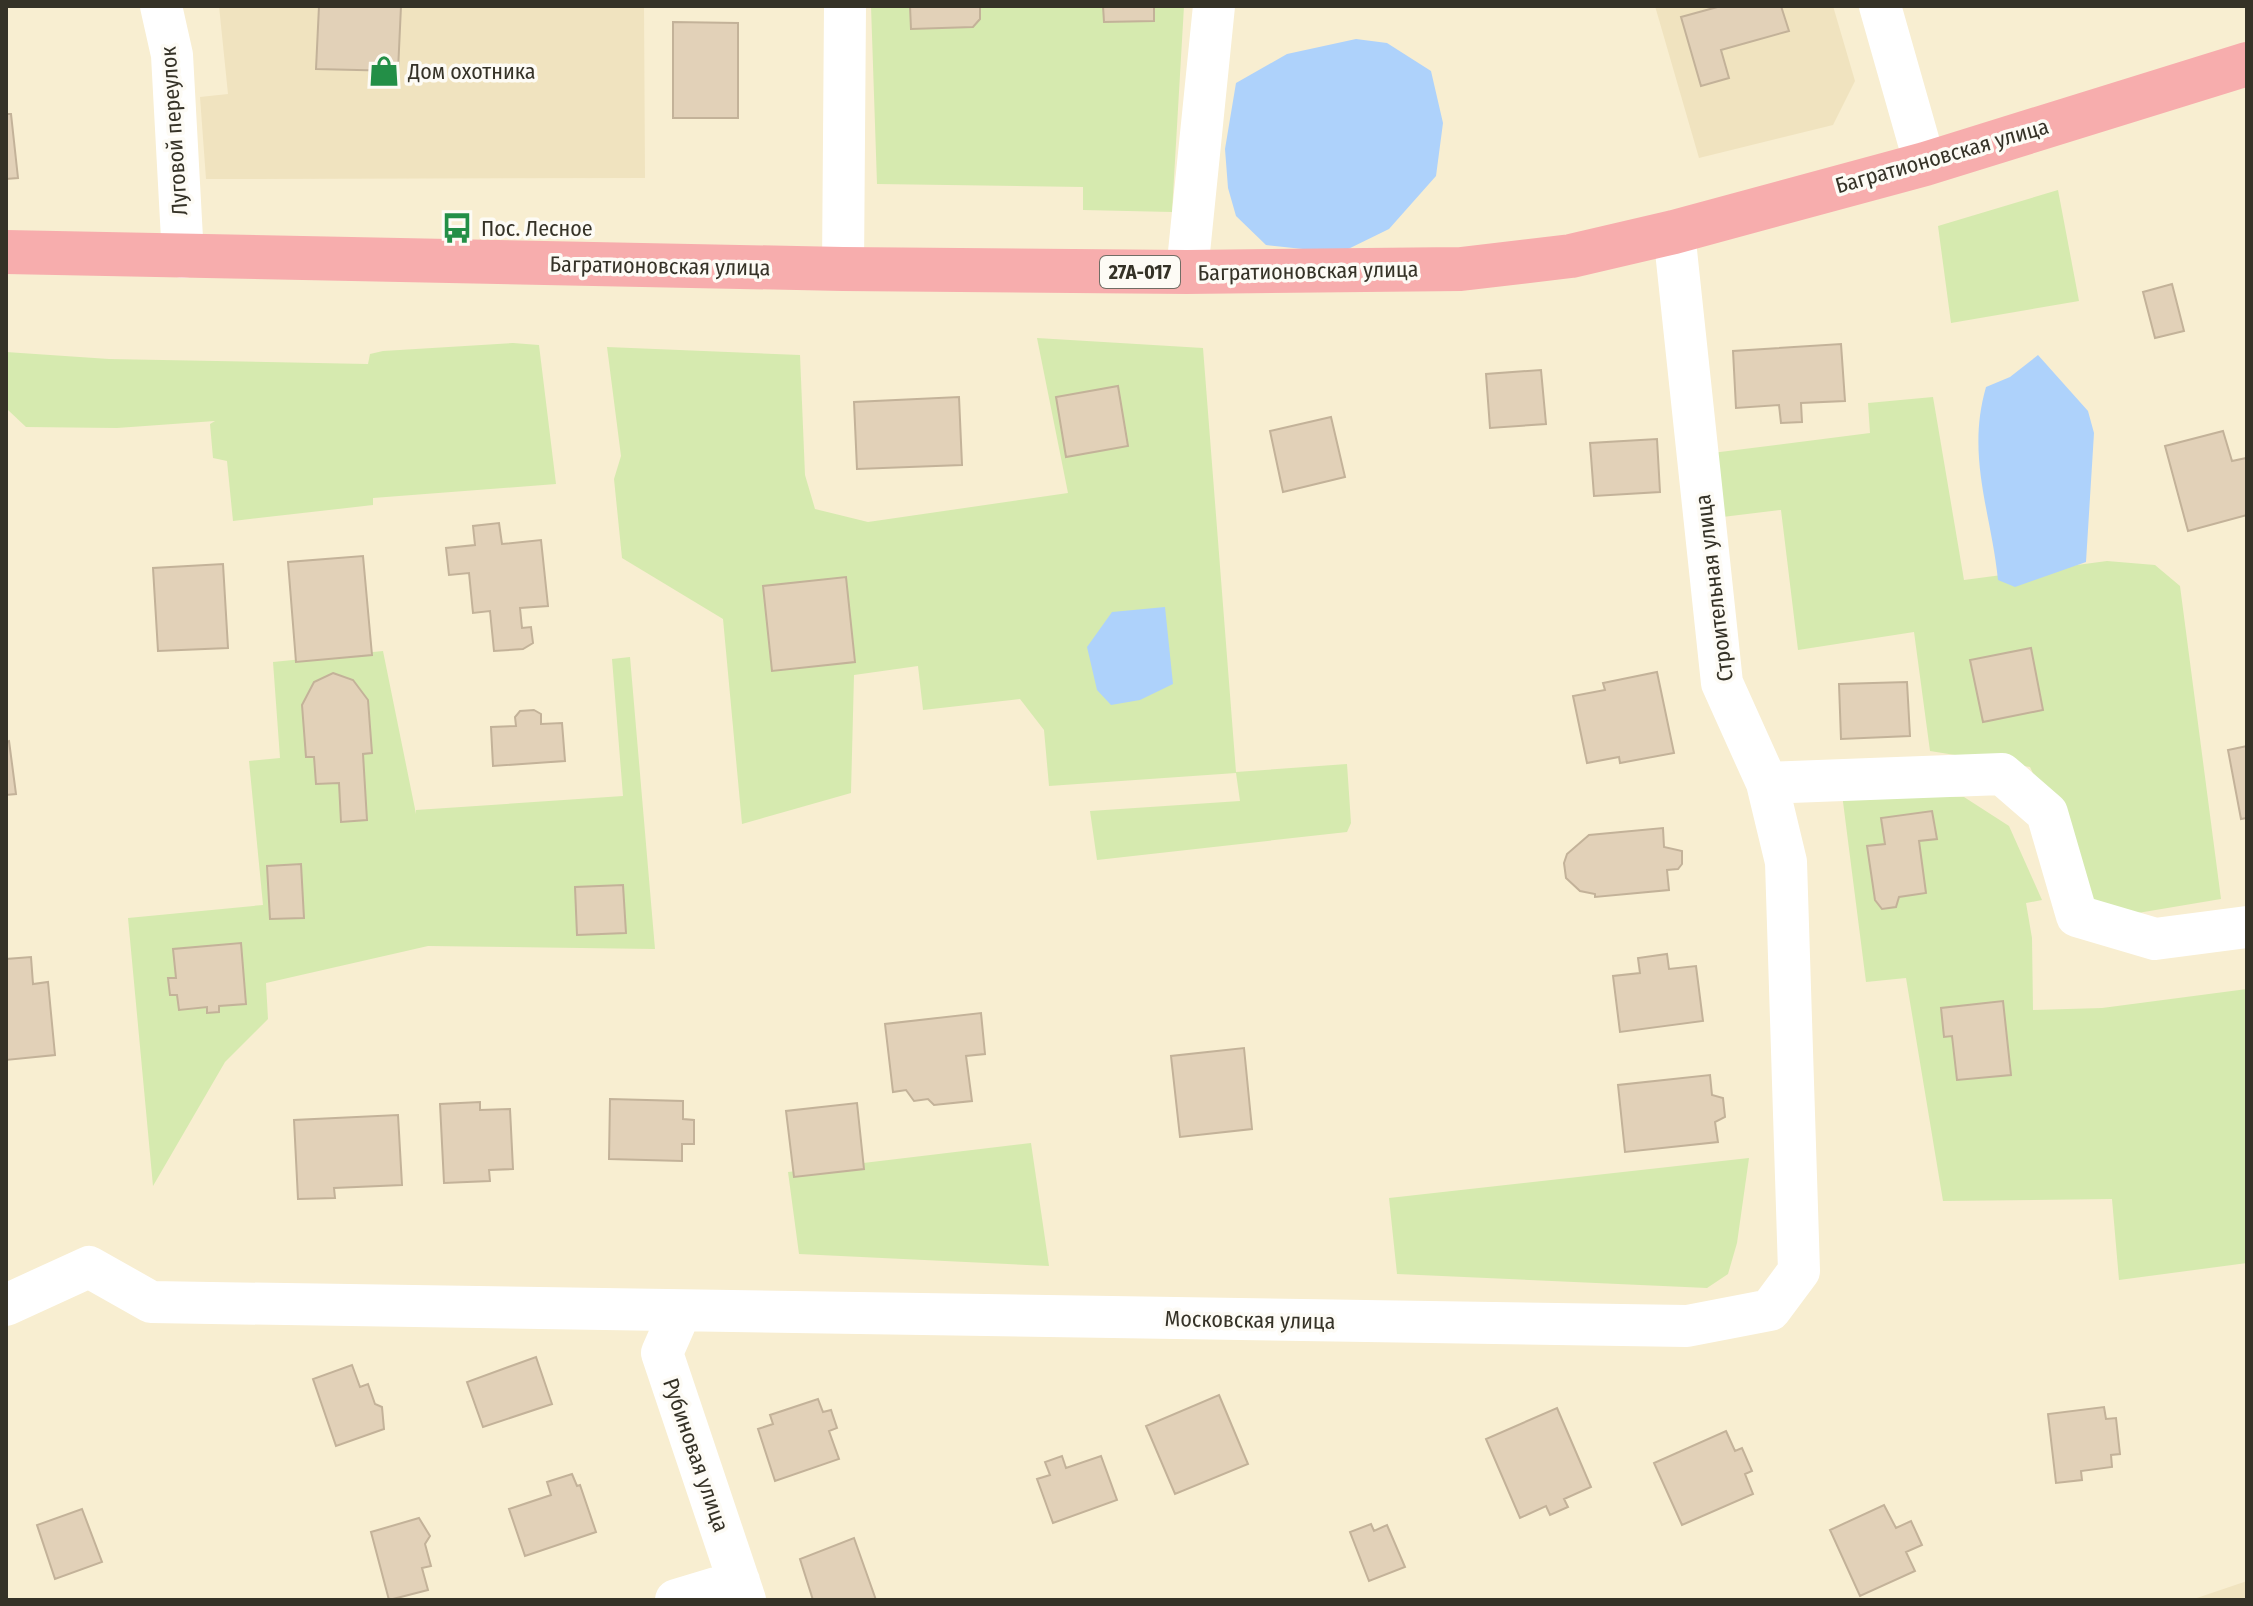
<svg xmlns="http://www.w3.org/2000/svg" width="2253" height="1606" viewBox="0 0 2253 1606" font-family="'Fira Sans Condensed',sans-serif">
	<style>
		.built { fill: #f0e3bf }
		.green { fill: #d6eaaf }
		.water { fill: #aed2fb }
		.building { fill: #e2d1b8; stroke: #c3b299; stroke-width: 2 }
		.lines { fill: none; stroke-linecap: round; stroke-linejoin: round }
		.minor { stroke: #fff; stroke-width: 42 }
		.major { stroke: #f7adad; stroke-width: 44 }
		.labels { text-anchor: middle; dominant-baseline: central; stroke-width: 7; stroke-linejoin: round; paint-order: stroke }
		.shield { fill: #fdfbf5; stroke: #716e65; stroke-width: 2 }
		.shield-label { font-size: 20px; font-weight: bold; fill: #353227 }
		.poi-label { font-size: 22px; fill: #353227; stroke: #fdfbf5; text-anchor: start }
		.street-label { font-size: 22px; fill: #353227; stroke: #fdfbf5 }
	</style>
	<rect width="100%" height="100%" fill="#f8eed1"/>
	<path class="built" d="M219 6H644L645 178 206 179 200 97 228 94Z
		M1655 6H1833L1855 81 1833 125 1699 158Z
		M2247 1581V1600H2191Z"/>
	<path class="green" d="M871 6H1184L1172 212 1083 210V187L877 184Z
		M2058 190 2079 301 1951 323 1938 226Z
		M1037 338 1203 348 1236 772 1347 764 1351 823 1347 832 1097 860 1090 811 1240 801 1236 773 1049 786 1044 730 1020 699 923 710 918 666 854 675 851 793 742 824 723 619 622 558 614 479 621 456 607 347 800 355 805 475 815 509 868 522 1068 493Z
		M513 343 539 345 556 484 373 498V505L233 521 227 461 213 458 210 424 215 421 117 428 26 427 8 410 6 352 109 359 368 364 370 354 383 351Z
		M1933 397 1964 580 2107 561 2155 565 2180 586 2221 899 2108 918 2092 897 2030 767 1930 751 1914 632 1798 650 1781 510 1706 519 1704 454 1870 433 1868 403Z
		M383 651 416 814V810L623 796 612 659 630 657 655 949 428 946 266 983 268 1019 225 1062 153 1186 128 918 263 905 249 761 280 758 273 662Z
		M1842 794 1964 797 2009 826 2042 900 2026 903 2032 938 2033 1010 2102 1008 2247 989V1263L2119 1280 2112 1199 1943 1201 1906 978 1866 982Z
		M1031 1143 1049 1266 799 1254 788 1172Z
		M1749 1158 1737 1243 1728 1274 1707 1288 1397 1274 1389 1198Z"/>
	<path class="water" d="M1356 39 1387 43 1431 71 1443 123 1436 176 1389 229 1340 253 1266 245 1236 216 1228 188 1225 149 1236 83 1287 54Z
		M2038 355 2088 411 2094 433 2086 562 2015 587 1998 580C1991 511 1966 457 1986 387L2010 377Z
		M1165 607 1173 684 1140 700 1111 705 1097 690 1087 647 1112 612Z"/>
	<path class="building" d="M319 6H401L398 71 316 69Z
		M910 6H980V19L973 27 911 29Z
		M1103 6H1154V21L1104 22Z
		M1721 6H1781L1789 31 1721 50 1729 78 1701 86 1681 17Z
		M673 22 738 23V118H673Z
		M6 114H11L18 178 6 179Z
		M2172 284 2184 331 2155 338 2143 292Z
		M1841 344 1845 401 1801 403 1802 422 1781 423 1779 405 1736 408 1733 351Z
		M1541 370 1546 424 1490 428 1486 374Z
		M1118 386 1128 446 1066 457 1056 397Z
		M959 397 962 465 857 469 854 402Z
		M1331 417 1345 477 1283 492 1270 431Z
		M2223 431 2232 461 2246 458 2247 515 2188 531 2165 446Z
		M1657 439 1660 492 1594 496 1590 443Z
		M499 523 502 544 541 540 548 606 520 608 522 628 531 627 533 643 523 649 494 651 490 611 473 613 469 573 449 575 446 548 475 545 473 526Z
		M363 556 372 655 296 662 288 562Z
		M223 564 228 648 158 651 153 568Z
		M846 577 855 662 772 671 763 586Z
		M2031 648 2043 710 1983 722 1970 660Z
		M1657 672 1674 753 1620 763 1619 757 1587 763 1573 696 1605 690 1603 683Z
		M333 673 353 680 368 700 372 753 363 754 367 820 341 822 339 783 316 784 314 757H306L302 705 314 682Z
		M1907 682 1910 736 1841 739 1839 684Z
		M534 710 541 714V724L562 723 565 761 493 766 491 727 516 726 515 717 520 711Z
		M9 741 16 794 6 795V742Z
		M2247 746V818L2241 819 2228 750Z
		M1932 811 1937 839 1919 841 1926 893 1899 897 1896 907 1882 909 1875 900 1867 846 1885 844 1881 818Z
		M1663 828 1664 847 1682 851V864L1678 869 1667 870 1669 890 1595 897V894L1580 891 1566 878 1564 863 1567 854 1589 835Z
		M301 864 304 918 270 919 267 866Z
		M623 885 626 933 577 935 575 887Z
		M241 943 246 1004 219 1006V1012L207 1013V1007L179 1010 177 995H170L168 978H176L173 949Z
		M1667 954 1669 969 1696 966 1703 1021 1620 1032 1613 976 1640 973 1638 958Z
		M31 957 33 984 48 982 55 1055 6 1060V959Z
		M2003 1001 2011 1075 1957 1080 1952 1036 1944 1037 1941 1008Z
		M981 1013 985 1054 966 1056 972 1101 934 1105 928 1099 914 1101 906 1090 893 1092 885 1024Z
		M1244 1048 1252 1129 1180 1137 1171 1056Z
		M1710 1075 1712 1095 1723 1098 1725 1117 1715 1122 1718 1142 1625 1152 1618 1085Z
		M610 1099 683 1101V1119L694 1120V1144H682V1161L609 1159Z
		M480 1102V1110L510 1109 513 1169 489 1170 490 1181 444 1183 440 1104Z
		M857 1103 864 1169 794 1177 786 1111Z
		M398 1115 402 1185 334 1188 335 1198 298 1199 294 1120Z
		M536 1357 552 1404 483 1427 467 1382Z
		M352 1365 360 1387 368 1384 375 1404 382 1407 384 1429 336 1446 313 1379Z
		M1219 1395 1248 1464 1175 1494 1146 1426Z
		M818 1399 823 1412 831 1410 837 1428 829 1431 839 1459 775 1481 758 1429 773 1424 770 1415Z
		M2104 1407 2106 1419 2116 1418 2120 1454 2111 1455 2112 1467 2081 1471 2082 1480 2056 1483 2048 1414Z
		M1557 1408 1591 1487 1564 1499 1568 1507 1550 1515 1546 1506 1520 1518 1486 1439Z
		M1726 1431 1735 1451 1742 1448 1752 1471 1745 1474 1753 1494 1682 1525 1654 1463Z
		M1062 1456 1066 1468 1101 1456 1117 1500 1053 1523 1037 1479 1050 1475 1045 1462Z
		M572 1474 577 1486 580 1485 596 1532 525 1556 509 1509 551 1495 547 1482Z
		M1884 1505 1896 1528 1911 1521 1922 1545 1906 1552 1915 1571 1860 1596 1830 1530Z
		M82 1509 102 1562 55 1579 37 1525Z
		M419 1518 430 1536 425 1544 431 1566 422 1568 428 1590 389 1600 371 1532Z
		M1371 1524 1374 1531 1387 1525 1405 1567 1369 1581 1350 1532Z
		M854 1538 876 1600H813L800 1559Z"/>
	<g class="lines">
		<path class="minor" d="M161 6 172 55 183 257
			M1880 6 1925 164
			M843 269 845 6
			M1187 272 1214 6
			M1767 783 2002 774 2047 813 2077 916 2155 939 2247 927
			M6 1305 89 1267 151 1302 1687 1326 1770 1310 1799 1271 1786 862 1767 783 1722 683 1674 232
			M680 1312 662 1353 745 1600
			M676 1600 739 1581"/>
		<path class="major" d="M6 252 843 269 1187 272 1461 269 1571 256 1674 232 1925 164 2247 64"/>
	</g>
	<defs>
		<symbol id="shop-bare" viewBox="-9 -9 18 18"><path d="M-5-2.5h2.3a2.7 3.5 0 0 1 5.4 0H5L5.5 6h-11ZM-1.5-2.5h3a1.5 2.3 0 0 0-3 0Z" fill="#238f47" stroke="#fdfbf5" stroke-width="2.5" paint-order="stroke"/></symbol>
		<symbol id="bus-bare" viewBox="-9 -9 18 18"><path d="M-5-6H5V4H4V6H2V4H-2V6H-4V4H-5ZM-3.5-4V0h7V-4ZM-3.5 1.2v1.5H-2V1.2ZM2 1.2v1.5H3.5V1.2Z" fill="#238f47" stroke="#fdfbf5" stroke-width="2.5" paint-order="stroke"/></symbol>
	</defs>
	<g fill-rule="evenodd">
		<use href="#shop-bare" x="362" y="49" width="44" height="44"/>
		<use href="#bus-bare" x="435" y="206" width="44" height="44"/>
	</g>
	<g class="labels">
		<rect class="shield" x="1100" y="256" width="80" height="32" rx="6"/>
		<g class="shield-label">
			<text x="1140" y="272">27А-017</text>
		</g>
		<g class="poi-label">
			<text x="408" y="71">Дом охотника</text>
			<text x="481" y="228">Пос. Лесное</text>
		</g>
		<g class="street-label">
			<text transform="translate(174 131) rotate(-94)">Луговой переулок</text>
			<text transform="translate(1942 156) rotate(-16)">Багратионовская улица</text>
			<text transform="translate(660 266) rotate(1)">Багратионовская улица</text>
			<text transform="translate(1308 271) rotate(-1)">Багратионовская улица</text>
			<text transform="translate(1714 588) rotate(-97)">Строительная улица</text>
			<text transform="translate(1250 1320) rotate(1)">Московская улица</text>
			<text transform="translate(696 1455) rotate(71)">Рубиновая улица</text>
		</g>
	</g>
	<rect width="2253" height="1606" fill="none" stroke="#353227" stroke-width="16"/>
</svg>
